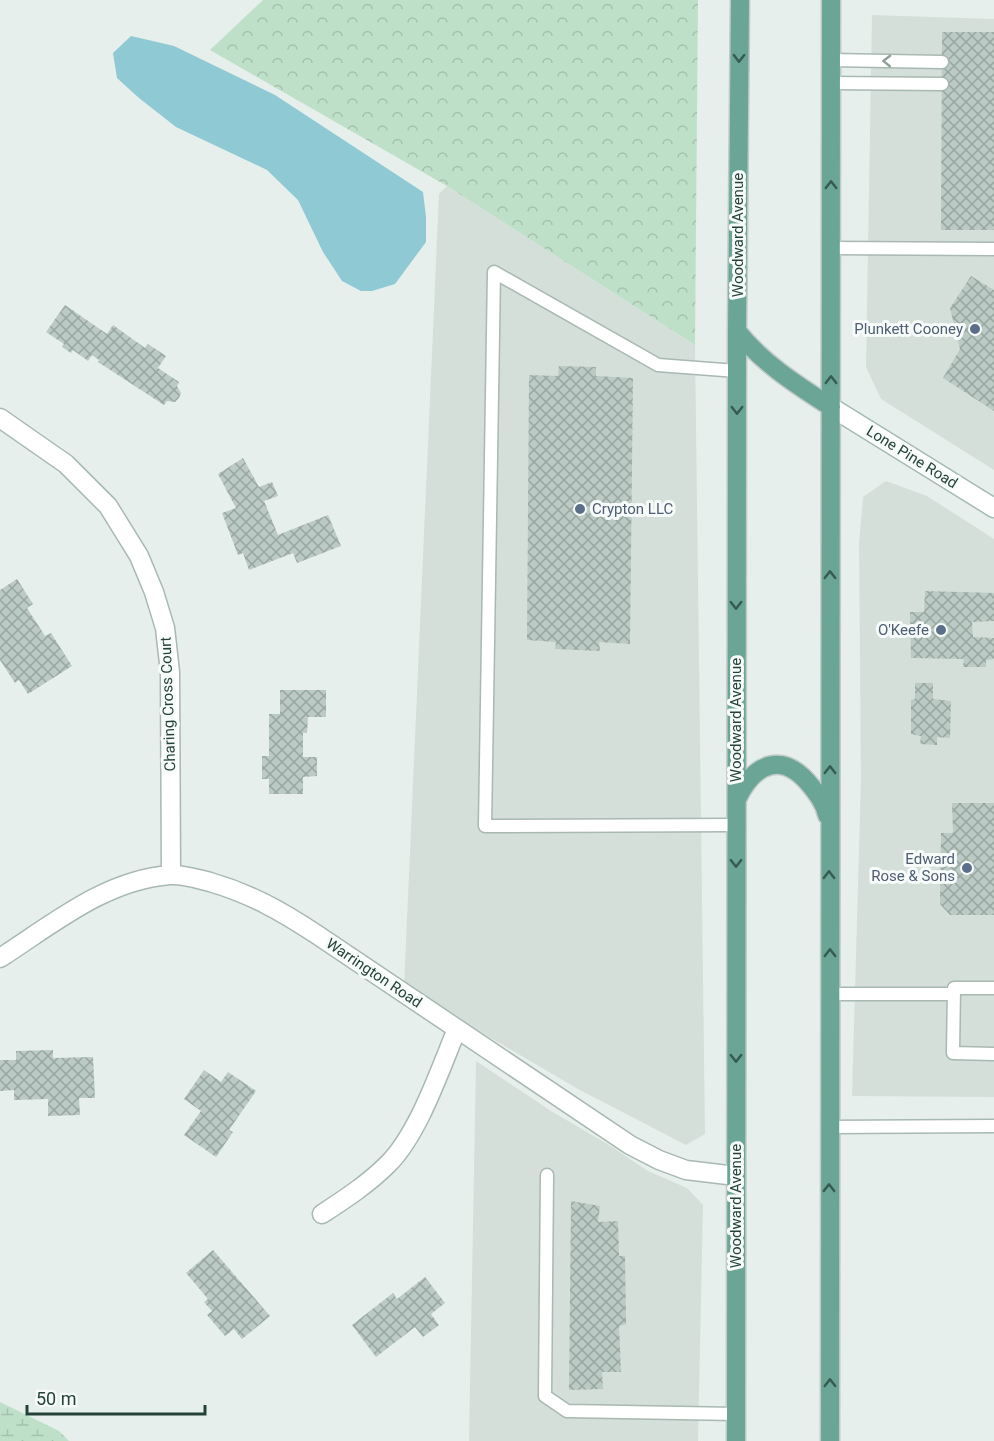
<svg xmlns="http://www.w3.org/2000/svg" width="994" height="1441" viewBox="0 0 994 1441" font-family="Roboto,sans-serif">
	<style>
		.built { fill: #d4dfda }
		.forest { fill: url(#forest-crowns) }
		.wetland { fill: url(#wetland-marsh) }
		.water { fill: #8ec9d4 }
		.building { fill: url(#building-cross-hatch) }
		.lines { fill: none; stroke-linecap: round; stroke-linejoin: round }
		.lane-casing { stroke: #a8b8b2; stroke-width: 15 }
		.street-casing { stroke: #a8b8b2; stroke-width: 21 }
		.secondary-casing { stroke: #a4bbb3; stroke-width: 21 }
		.primary-casing { stroke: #c2cac8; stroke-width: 21 }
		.lane { stroke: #fff; stroke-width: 12 }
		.street { stroke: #fff; stroke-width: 18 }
		.secondary { stroke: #fff; stroke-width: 18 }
		.primary { stroke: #6aa596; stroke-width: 18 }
		.oneway { stroke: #365b51 }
		.oneway2 { stroke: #92a09c }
		.service-dot { fill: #5c6f8a; stroke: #f7fbf9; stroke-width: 2 }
		.labels { text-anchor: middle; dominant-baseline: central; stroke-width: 6; stroke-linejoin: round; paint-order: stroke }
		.street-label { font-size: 15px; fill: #24423a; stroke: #f7fbf9 }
		.service-label { font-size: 15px; fill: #4e5e75; stroke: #f7fbf9; text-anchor: end }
	</style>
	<defs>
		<pattern id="forest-crowns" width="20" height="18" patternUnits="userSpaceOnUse" patternTransform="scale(1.5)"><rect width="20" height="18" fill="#bfe0c8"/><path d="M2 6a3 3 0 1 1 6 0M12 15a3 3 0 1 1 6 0" fill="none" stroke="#a4c1ad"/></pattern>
		<pattern id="wetland-marsh" width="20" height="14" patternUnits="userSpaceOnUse" patternTransform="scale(1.5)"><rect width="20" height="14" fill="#bfe0c8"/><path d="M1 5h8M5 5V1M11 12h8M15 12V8" fill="none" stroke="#a4c1ad"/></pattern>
		<pattern id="building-cross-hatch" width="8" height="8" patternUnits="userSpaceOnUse" patternTransform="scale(1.5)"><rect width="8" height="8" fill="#bbcac4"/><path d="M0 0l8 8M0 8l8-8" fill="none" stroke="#98a6a0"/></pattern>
	</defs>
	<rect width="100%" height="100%" fill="#e6efeb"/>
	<path class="built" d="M872 15 994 19V470L881 399 866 367Z
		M447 186 695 345 705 1134 686 1145 578 1089 404 987 439 194Z
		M886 481 927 496 994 539V1097L852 1096 861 779 859 544 863 497Z
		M476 1061 551 1111 609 1145 648 1171 687 1188 703 1205 698 1441H469Z"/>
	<path class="forest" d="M263 0H698L695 345 447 186 210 50Z"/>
	<path class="wetland" d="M0 1402 59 1431 69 1441H0Z"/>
	<path class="water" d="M131 36 174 46 275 95 423 192 426 217V242L395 284 372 291H361L342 281 323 252 298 200 267 170 176 127 139 98 117 78 113 53Z"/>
	<path class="building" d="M942 32H994V230H941Z
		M971 276 994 290V411L943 378 960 349 950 308Z
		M65 305 107 334 113 325 145 348 148 344 166 356 158 368 179 382 177 386 181 393 179 398 175 402 167 401 164 405 98 362 99 360 92 355 88 361 73 350 71 353 62 347 64 344 46 332Z
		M559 366 596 367V376L633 378 630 644 599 642 600 651 555 649 556 642 527 640 529 375 558 376Z
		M243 458 259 487 272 482 278 496 264 501 278 535 328 515 341 546 297 563 293 553 249 570 243 553 238 555 222 513 236 508 218 474Z
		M17 579 33 604 27 608 45 636 51 633 72 666 28 694 19 680 15 683 0 660V590Z
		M925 591 994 593V621L972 622 973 637 994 638V659L986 660V667H963L964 659 911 658 910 612H924Z
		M915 683H933V699L951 701 950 738 937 737V745L920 744 921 736 911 734V700L915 699Z
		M280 690H326V717H308L307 733H303V757H317V776L303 777V794H269V779H262V756H269V714H280Z
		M952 803H994V915H950L940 904 941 833H953Z
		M53 1050V1058L93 1057 95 1098H79L80 1115 48 1116V1099L14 1100V1090L0 1091V1060H16V1051Z
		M204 1070 221 1082 228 1072 256 1091 229 1130 233 1132 216 1157 184 1135 201 1111 184 1099Z
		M571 1201 600 1206 598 1222 618 1221 619 1256H625L626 1324 619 1326 621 1372H602L603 1389 569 1390Z
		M213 1250 270 1316 242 1339 234 1329 225 1336 207 1315 212 1311 204 1302 208 1299 186 1273Z
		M425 1277 445 1303 431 1314 439 1325 423 1337 415 1327 376 1357 352 1325 393 1293 397 1299Z"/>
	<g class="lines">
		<defs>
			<path id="lane" d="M831 60 942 62
				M831 83 942 84
				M831 248 994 249
				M736 825 485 826 494 272 658 365 737 371
				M994 988H954L953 1053 994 1054
				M830 994H954
				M829 1127 994 1126
				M547 1175 545 1396 567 1411 736 1414"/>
			<path id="street" d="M0 418 66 464 108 506 139 556 154 592 165 628 170 672 171 875
				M0 958C53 924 105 880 170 875 183 874 198 879 210 882 251 894 281 911 316 934L630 1145 659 1160 686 1170 736 1176
				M322 1214C345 1199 368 1184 388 1164 419 1133 440 1069 457 1029"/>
			<path id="secondary" d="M831 407 994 508"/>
			<path id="primary" d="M737 331C762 363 797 385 831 407
				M737 799C755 762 783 751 811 786 818 795 825 804 827 815
				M736 1441 737 331 740 0
				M830 1441 831 0"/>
		</defs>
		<use href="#lane" class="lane-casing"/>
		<use href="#street" class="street-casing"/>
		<use href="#secondary" class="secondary-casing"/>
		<use href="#primary" class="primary-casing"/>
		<use href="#lane" class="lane"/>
		<use href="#street" class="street"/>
		<use href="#secondary" class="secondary"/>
		<use href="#primary" class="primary"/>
	</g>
	<defs><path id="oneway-chevron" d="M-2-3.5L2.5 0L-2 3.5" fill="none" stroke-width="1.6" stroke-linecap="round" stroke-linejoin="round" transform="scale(1.5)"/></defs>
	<g class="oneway">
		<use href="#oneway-chevron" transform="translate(739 58) rotate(91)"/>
		<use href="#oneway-chevron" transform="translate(831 185) rotate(-90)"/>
		<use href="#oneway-chevron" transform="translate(831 380) rotate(-90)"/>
		<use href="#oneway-chevron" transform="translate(737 410) rotate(90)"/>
		<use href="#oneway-chevron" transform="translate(830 575) rotate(-90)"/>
		<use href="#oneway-chevron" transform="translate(736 605) rotate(90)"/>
		<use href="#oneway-chevron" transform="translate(830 770) rotate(-90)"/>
		<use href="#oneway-chevron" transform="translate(736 863) rotate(90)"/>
		<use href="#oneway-chevron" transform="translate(829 875) rotate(-90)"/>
		<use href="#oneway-chevron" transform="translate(830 953) rotate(-90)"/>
		<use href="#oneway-chevron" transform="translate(736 1058) rotate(90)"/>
		<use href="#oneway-chevron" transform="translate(829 1188) rotate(-90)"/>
		<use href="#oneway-chevron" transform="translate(830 1383) rotate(-90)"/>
	</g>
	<use class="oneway2" href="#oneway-chevron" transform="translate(887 61) rotate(-179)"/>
	<g class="service-dot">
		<circle cx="975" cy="329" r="6"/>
		<circle cx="580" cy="509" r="6"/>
		<circle cx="941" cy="630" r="6"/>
		<circle cx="967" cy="868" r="6"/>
	</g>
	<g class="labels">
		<g class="street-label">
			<text transform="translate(738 235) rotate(-90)">Woodward Avenue</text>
			<text transform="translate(912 457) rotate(32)">Lone Pine Road</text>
			<text transform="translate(168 704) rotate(-92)">Charing Cross Court</text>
			<text transform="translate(736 720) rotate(-90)">Woodward Avenue</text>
			<text transform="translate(374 973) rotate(34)">Warrington Road</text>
			<text transform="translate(736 1206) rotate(-90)">Woodward Avenue</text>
		</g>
		<g class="service-label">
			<text x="963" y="329">Plunkett Cooney</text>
			<text x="592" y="509" text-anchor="start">Crypton LLC</text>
			<text x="929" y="630">O'Keefe</text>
			<text x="955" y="859">Edward<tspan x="955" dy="17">Rose &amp; Sons</tspan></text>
		</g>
	</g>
	<path d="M27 1405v9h178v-9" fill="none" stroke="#24423a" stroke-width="3"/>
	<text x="36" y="1405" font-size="18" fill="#24423a" stroke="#f7fbf9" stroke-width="4.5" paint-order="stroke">50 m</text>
</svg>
